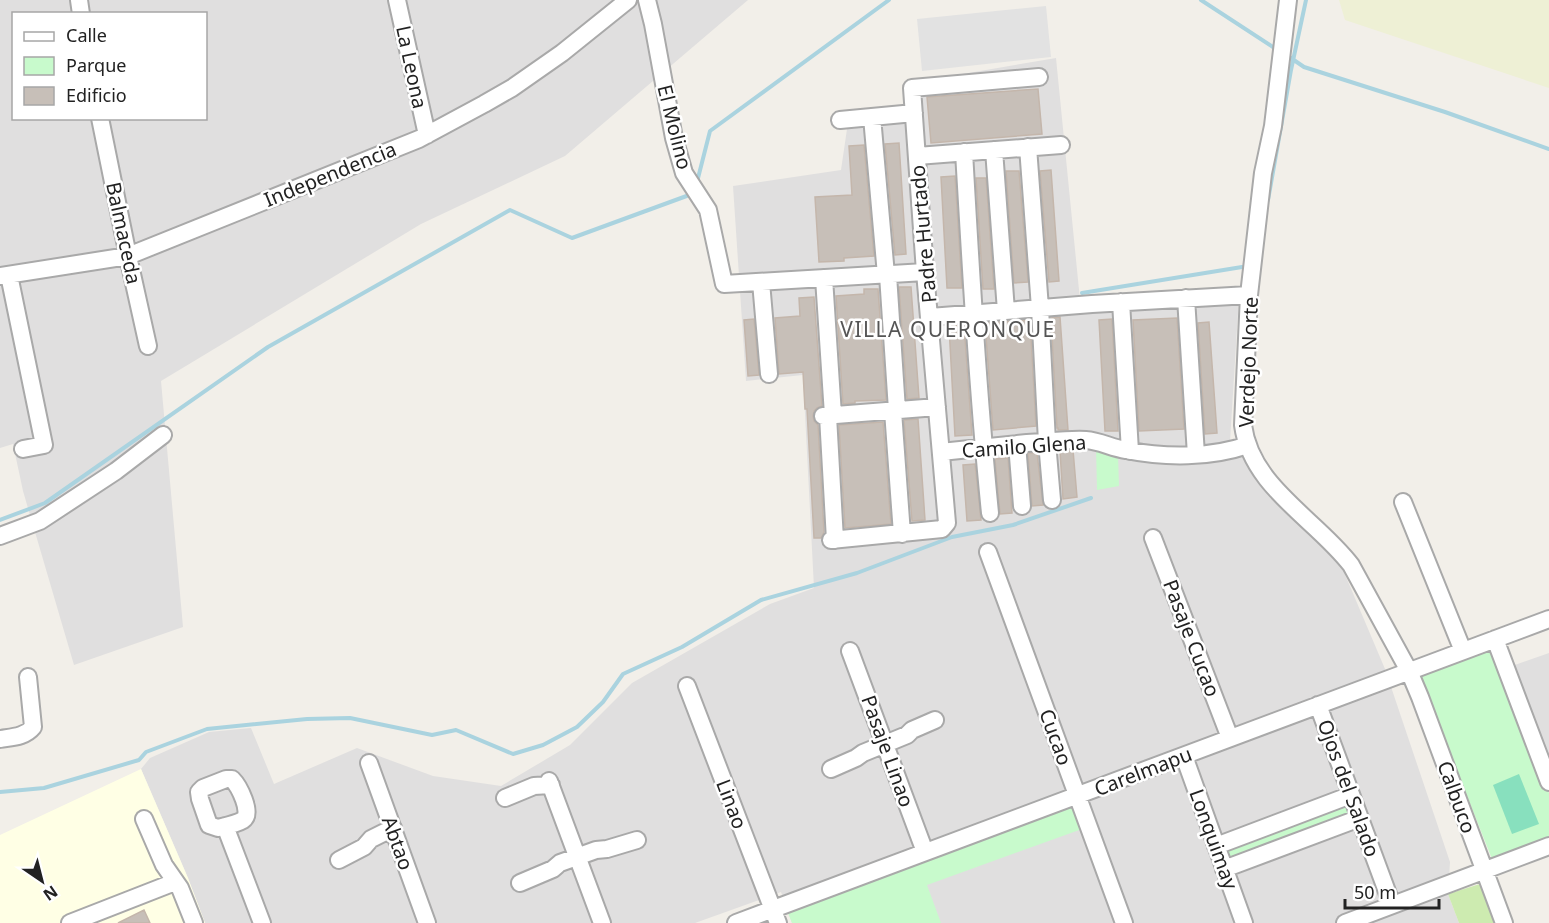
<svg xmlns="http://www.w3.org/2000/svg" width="1549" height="923" viewBox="0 0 1549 923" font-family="'Noto Sans',sans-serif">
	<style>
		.residential { fill: #e0dfdf; fill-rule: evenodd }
		.education { fill: #ffffe5 }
		.farmland { fill: #eef0d5 }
		.grass { fill: #cdebb0 }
		.park { fill: #c8facc }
		.pitch { fill: #88e0be }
		.parking { fill: #e2e2e2 }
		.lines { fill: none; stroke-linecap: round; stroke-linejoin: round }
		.stream { stroke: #aad3df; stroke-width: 4 }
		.building { fill: #c7bfb8; stroke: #c4b6ab; stroke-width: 1.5 }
		.minor-casing { stroke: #a9a9a9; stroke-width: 20 }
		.minor { stroke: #fff; stroke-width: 16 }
		.labels { text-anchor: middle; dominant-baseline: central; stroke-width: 5; stroke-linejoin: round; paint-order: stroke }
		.street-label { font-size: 20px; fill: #222; stroke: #fff }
		.neighbourhood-label { font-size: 21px; letter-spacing: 1.5px; fill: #555; stroke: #fff }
	</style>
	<rect width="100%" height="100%" fill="#f2efe9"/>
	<path class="residential" d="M0 0H748L565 156 421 224 161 381 183 627 74 665 23 491 13 444 0 448ZM14 14H206V118H14Z
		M1056 58 1081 310 1239 297 1230 441 1338 558 1385 669 1450 862 1448 894 1459 923H792L781 892 695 923H205L188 878 141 769 150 758 209 732 251 728 274 784 357 748 433 776 501 786 570 745 632 683 770 604 814 588 803 375 746 381 733 186 841 170 847 129 909 122 916 82Z
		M1549 653V762L1512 666Z"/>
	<path class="education" d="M141 769 188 878 205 923H0V835Z"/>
	<path class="farmland" d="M1339 0H1549V88L1345 20Z"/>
	<path class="grass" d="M1480 884 1494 923H1459L1448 894Z"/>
	<path class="park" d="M1096 447 1118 455 1119 486 1097 490Z
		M1494 649 1549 793V837L1492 859 1420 677Z
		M1348 800 1354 816 1229 863 1223 846Z
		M1074 806 1082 829 927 885 941 923H792L788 913Z"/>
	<path class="pitch" d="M1519 774 1539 824 1512 834 1493 785Z"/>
	<path class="parking" d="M1046 6 1051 57 922 71 917 19Z"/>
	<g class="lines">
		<path class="stream" d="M1201 0 1276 49
			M1288 56 1304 67 1445 112 1549 149
			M697 182 710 131 889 0
			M1268 200 1291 70 1306 0
			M1082 293 1242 267
			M0 520 45 503 268 347 510 210 572 238 692 194
			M0 792 44 788 139 760 146 752 207 729 307 719 350 718 432 735 456 730 513 754 543 745 577 727 603 702 623 674 682 647 761 600 857 573 952 537 1013 525 1091 498"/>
	</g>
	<path class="building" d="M1038 89 1042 134 931 143 927 97Z
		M899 143 906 254 895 255 885 144Z
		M864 145 874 256 844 258V261L819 262 815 197 852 195 849 146Z
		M1051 170 1059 281 1049 282 1040 171Z
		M1006 171H1019L1028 282 1014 283Z
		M955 176 962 288H947L941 177Z
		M976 178H986L994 289H983Z
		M899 287H911L919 398 907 399Z
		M864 289H878L886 400 855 401V403L843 404 836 296 864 294Z
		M814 297 822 406 817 408 814 411 813 416 814 421 818 425 824 532 821 538H814L807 409H805L803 372 779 374 775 318 800 316 799 298Z
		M1060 317 1068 430H1058V428H1057L1051 318Z
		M1177 318 1184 429 1139 431 1133 320Z
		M754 319 759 375 748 376 744 320Z
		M1112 319 1118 431H1105L1099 320Z
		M1030 320 1036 426 993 430 985 323Z
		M1209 322 1217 433 1205 434 1198 323Z
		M964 325 972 435 955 436 949 326Z
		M918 419 925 520 912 521 904 420Z
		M883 422 891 524 845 528 839 425Z
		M1073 450 1077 497 1063 499 1060 451Z
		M1028 453H1037L1043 505 1032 506Z
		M1008 458 1012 513 1000 514 995 459Z
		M975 464 981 520 967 521 963 465Z
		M144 910 150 923H118Z"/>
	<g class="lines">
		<defs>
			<path id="minor" d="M79 0 81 14
				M397 0 427 135
				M647 0 653 24 674 138 684 173 708 210 724 284 925 272
				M1288 0 1273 126 1263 173 1249 295 1243 425C1251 487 1316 519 1351 565L1409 671 1420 697 1504 923
				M872 117 886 275
				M100 118 128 256 148 346
				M840 120 914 113
				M1028 147 1040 308 1047 442 1052 500
				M994 150 1006 311
				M964 152C971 273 978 393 990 513
				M917 156 1061 145
				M9 275 44 445 23 449
				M888 275 897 410
				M0 276 128 256 419 139 484 104 512 88 562 53 628 0
				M824 278 833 415
				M761 282 769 374
				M1186 298 1196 455
				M1121 302 1130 451
				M930 317 1092 304 1249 295
				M893 411 902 534
				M823 416 937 407
				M828 416 835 540
				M1017 444 1022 506
				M941 452C970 449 998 446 1027 443 1047 442 1067 439 1086 440 1100 441 1112 448 1126 450 1166 458 1210 458 1248 445
				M1403 502 1463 651
				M0 536 40 521 116 471 163 435
				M1153 538 1230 738
				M831 540 942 529 947 523 925 272 912 88 1039 77
				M988 552 1124 923
				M1495 639 1549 782
				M850 651 925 852
				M687 686 778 923
				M1318 705 1392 905
				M0 739C12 737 25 737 33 727L28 677
				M1184 756 1244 923
				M369 763 427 923
				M831 769 856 758 863 753 907 735 912 730 935 720
				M226 779H232C239 786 253 813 243 820 236 824 226 826 218 828L209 825 200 799 199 792 203 788Z
				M549 781 602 923
				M505 798 534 786 551 785
				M144 819 164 865 180 888 194 923
				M225 826 262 923
				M1216 846 1351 795
				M339 860 364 847 371 839 393 828
				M1224 869 1360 818
				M520 883 553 869 560 863 596 850 607 849 637 840
				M70 923 175 882
				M736 923 1549 619
				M1345 923 1549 846"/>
		</defs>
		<use href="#minor" class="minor-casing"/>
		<use href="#minor" class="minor"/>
	</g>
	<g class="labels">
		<g class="street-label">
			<text transform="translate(412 67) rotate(78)">La Leona</text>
			<text transform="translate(675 127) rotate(76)">El Molino</text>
			<text transform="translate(330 174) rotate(-22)">Independencia</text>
			<text transform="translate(124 233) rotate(78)">Balmaceda</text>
			<text transform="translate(923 234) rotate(-95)">Padre Hurtado</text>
			<text transform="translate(1248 362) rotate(-88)">Verdejo Norte</text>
			<text transform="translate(1024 446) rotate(-4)">Camilo Glena</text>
			<text transform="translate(1192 638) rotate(69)">Pasaje Cucao</text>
			<text transform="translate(1056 737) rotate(70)">Cucao</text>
			<text transform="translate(888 751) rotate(70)">Pasaje Linao</text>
			<text transform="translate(1143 771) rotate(-21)">Carelmapu</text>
			<text transform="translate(1349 788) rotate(70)">Ojos del Salado</text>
			<text transform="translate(1457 797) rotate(70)">Calbuco</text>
			<text transform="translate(732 804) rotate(69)">Linao</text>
			<text transform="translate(1214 839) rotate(70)">Lonquimay</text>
			<text transform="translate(398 843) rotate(70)">Abtao</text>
		</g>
		<g class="neighbourhood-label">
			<text x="948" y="329">VILLA QUERONQUE</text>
		</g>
	</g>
	<rect x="12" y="12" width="195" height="108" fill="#ffffff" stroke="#a7a7a7" stroke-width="1.5"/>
	<rect x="24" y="32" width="30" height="9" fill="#ffffff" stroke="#a7a7a7" stroke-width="1.5"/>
	<text x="66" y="42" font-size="18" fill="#222222">Calle</text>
	<rect x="24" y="57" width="30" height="18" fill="#c8facc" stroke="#a7a7a7" stroke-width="1.5"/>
	<text x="66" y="72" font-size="18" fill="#222222">Parque</text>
	<rect x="24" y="87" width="30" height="18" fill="#c7bfb8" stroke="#a7a7a7" stroke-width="1.5"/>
	<text x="66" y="102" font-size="18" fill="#222222">Edificio</text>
	<g transform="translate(42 881) rotate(145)" stroke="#ffffff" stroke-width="4.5" paint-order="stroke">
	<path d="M0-4.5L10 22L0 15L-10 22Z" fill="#222222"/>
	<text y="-9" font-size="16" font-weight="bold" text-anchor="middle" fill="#222222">N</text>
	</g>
	<path d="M1345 899v9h94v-9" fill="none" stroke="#222222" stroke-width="3"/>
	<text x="1354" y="899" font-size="18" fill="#222222" stroke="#ffffff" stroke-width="4.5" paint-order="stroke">50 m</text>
</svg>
